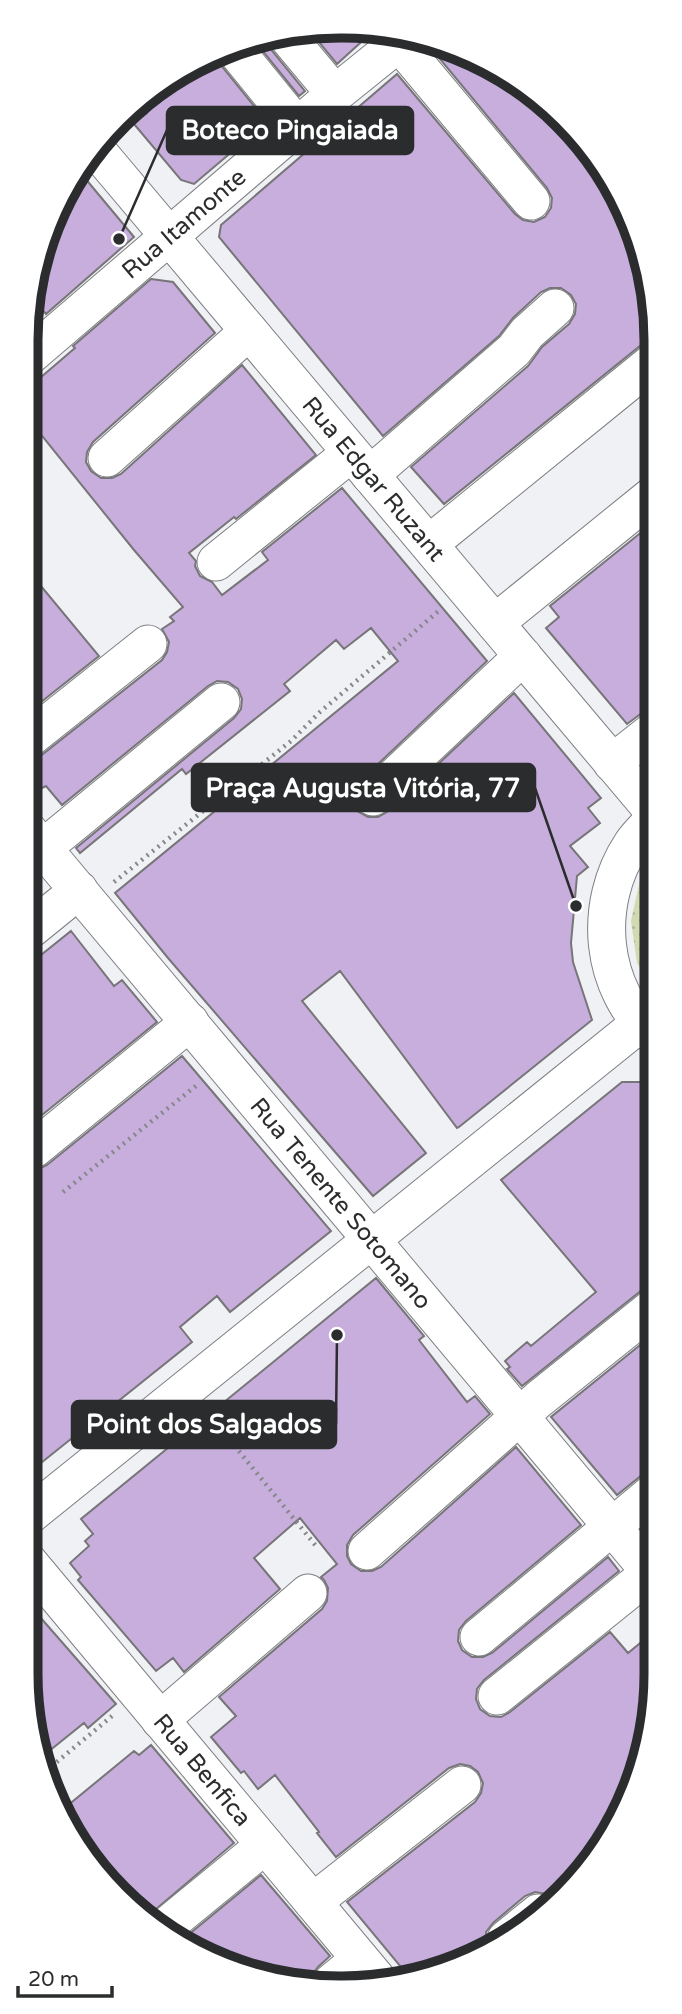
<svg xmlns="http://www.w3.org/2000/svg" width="682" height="2014" viewBox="0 0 682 2014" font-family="'Varela Round',sans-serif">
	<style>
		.green { fill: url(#green-dots) }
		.building { fill: #c7aedd; stroke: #777578; stroke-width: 2 }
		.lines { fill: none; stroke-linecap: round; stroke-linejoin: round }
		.minor-casing { stroke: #7d7f82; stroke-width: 39 }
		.path { stroke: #868789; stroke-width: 4.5; stroke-dasharray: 2 5; stroke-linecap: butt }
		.minor { stroke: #fff; stroke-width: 37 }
		.labels { text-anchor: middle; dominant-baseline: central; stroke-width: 6; stroke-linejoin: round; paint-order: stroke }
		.street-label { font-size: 24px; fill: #2b2c2d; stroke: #fff }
		.rim { fill: none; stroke: #2b2c2d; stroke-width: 9 }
		.leader { fill: none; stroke: #2b2c2d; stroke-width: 2.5 }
		.callout-dot { fill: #2b2c2d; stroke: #fff; stroke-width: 2.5 }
		.callout { fill: #2b2c2d; stroke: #2b2c2d; stroke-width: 2.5 }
		.callout-label { font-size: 26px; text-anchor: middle; font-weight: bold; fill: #fff }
	</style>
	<defs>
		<pattern id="green-dots" width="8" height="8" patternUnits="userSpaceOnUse" patternTransform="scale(1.75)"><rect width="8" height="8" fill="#d2dab1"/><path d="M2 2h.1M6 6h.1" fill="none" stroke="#b4bb99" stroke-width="1.8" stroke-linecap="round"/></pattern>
	</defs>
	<rect width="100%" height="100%" fill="#eff1f4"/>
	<path class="green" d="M653 860 654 970 645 978 637 963 631 921 640 880Z"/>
	<path class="building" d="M309 30 370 34 337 64Z
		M266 41 269 47 305 91 299 96 257 44Z
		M435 43 516 79 578 134 632 221 653 300V342L640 346 444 504 411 467 528 366 542 347 569 324 575 314 576 304 571 295 561 288H550L541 292 513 318 499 336 383 436 219 237 221 225 397 74 515 214 523 220 534 222 545 217 551 208 552 198 547 188 430 47Z
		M216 57 220 64 267 122 194 184 181 180 134 124 147 113 141 106 183 69Z
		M84 177 134 237 46 314 32 298 37 260 73 187Z
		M151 279 173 282 215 333 93 442 87 452 86 462 91 471 101 478H112L121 474 242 365 316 455 236 519 234 517 189 553 196 561 195 566 200 576 212 582 222 595 268 560 262 552 342 488 487 661 359 782 353 792 352 801 357 811 368 817H378L387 812 514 693 601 798 588 808 600 823 570 846 588 867 577 876 571 943 573 962 592 1020 459 1127 457 1128 340 971 302 1001 426 1153 373 1196 168 958 115 893 398 661 371 628 344 649 336 640 284 684 290 691 186 774 182 769 80 853 76 848 234 718 241 709 242 699 238 689 228 682 217 681 208 686 62 805 46 786 42 788 26 769V762L39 757 162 660 167 652 169 642 162 629 174 621 170 617 183 607 134 550 26 416V390L75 348 73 346Z
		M654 522V709L642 713 627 724 546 628 559 617 550 606Z
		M26 568 99 656 26 714Z
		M71 931 114 986 122 980 157 1022 26 1128V967Z
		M182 1056 331 1231 230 1312 217 1296 180 1327 192 1342 26 1475V1168L37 1170 47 1165Z
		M622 1082H642L655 1090V1285L642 1290 522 1386 507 1369 510 1367 505 1361 527 1342 531 1346 596 1292 501 1180Z
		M376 1278 424 1336 419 1340 467 1402 475 1396 490 1414 353 1535 347 1545V1556L351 1564 361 1571H372L381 1567 516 1447 581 1525 466 1621 459 1630 458 1641 462 1650 472 1657H483L492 1653 608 1557 619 1571 484 1680 477 1689 476 1699 480 1709 490 1716 501 1717 510 1712 610 1632 628 1653 656 1630V1673L645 1754 602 1848 579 1872 577 1870 547 1894 535 1892 525 1896 493 1923 486 1932V1944L474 1953 422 1977 410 1978 347 1902 475 1802 481 1793 483 1783 478 1772 470 1766 460 1764 449 1768 336 1857 317 1833 319 1832 275 1775 258 1789 244 1771 241 1773 211 1737 236 1716 219 1697 322 1609 327 1601 328 1588 324 1580 321 1577 337 1564 300 1518 254 1558 280 1589 184 1672 173 1658 156 1671 78 1580 81 1577 70 1563 89 1546 85 1541 93 1534 81 1519Z
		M655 1333V1471L642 1475 617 1495 551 1417Z
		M655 1518V1540L644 1527Z
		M26 1601 116 1704 88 1728 84 1723 43 1756 26 1673Z
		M151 1745 234 1843 149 1915 104 1880 61 1811 134 1751 139 1755Z
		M261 1875 330 1956 318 1967 312 1975 310 1984 300 1985 203 1955 182 1940Z"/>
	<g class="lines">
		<defs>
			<g id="minor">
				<path d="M285 34 335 94"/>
				<path d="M399 43 531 201"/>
				<path d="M236 51 297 126"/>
				<path id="s1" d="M94 147 654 812"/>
				<path id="s2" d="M26 359 335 94 407 36"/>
				<path d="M107 458 249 331"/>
				<path d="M370 475 514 350 527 333 555 308"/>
				<path d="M429 544 653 362"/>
				<path d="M216 562 351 453"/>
				<path d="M495 623 653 495"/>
				<path d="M26 741 148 644"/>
				<path d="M612 763 654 730"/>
				<path d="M373 797 523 656"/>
				<path d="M654 819C647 827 638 835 632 844 592 904 599 989 655 1037"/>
				<path id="s3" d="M26 828 656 1579"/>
				<path d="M43 848 221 702"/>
				<path d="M26 933 79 890"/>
				<path d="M34 1149 190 1022"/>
				<path d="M26 1518 654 1012"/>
				<path d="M367 1551 539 1399 655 1306"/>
				<path id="s4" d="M26 1559 378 1980"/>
				<path d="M479 1637 655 1491"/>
				<path d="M497 1696 650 1573"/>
				<path d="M160 1720 308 1593"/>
				<path d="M313 1902 462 1785"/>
				<path d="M165 1927 265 1845"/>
				<path d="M506 1939 538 1913"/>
				<path d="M331 1983 360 1959"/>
			</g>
		</defs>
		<use href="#minor" class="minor-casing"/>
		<path class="path" d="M114 882 291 741 320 712 441 609
			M63 1192 197 1085
			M208 1413 316 1546
			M46 1771 112 1716"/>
		<use href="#minor" class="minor"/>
	</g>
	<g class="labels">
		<g class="street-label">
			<text stroke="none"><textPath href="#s2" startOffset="208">Rua Itamonte</textPath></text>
			<text stroke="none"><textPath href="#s1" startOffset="434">Rua Edgar Ruzant</textPath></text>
			<text stroke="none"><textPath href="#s3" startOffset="490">Rua Tenente Sotomano</textPath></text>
			<text stroke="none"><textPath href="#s4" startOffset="275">Rua Benfica</textPath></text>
		</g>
	</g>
	<path d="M0 0H682V2014H0ZM340 38H342A302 302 0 0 1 644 340V1674A302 302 0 0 1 342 1976H340A302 302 0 0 1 38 1674V340A302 302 0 0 1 340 38Z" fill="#fff" fill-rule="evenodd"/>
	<path class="rim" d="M340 38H342A302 302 0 0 1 644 340V1674A302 302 0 0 1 342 1976H340A302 302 0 0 1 38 1674V340A302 302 0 0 1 340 38Z"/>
	<path class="leader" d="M119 239L167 130M576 906L535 788M337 1335L336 1424"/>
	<g class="callout-dot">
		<circle cx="119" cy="239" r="7"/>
		<circle cx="576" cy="906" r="7"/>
		<circle cx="337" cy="1335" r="7"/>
	</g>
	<g class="callout">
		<rect x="167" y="107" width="246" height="47" rx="7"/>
		<rect x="192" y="764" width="343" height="47" rx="7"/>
		<rect x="72" y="1401" width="264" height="47" rx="7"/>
	</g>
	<g class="callout-label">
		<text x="290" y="139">Boteco Pingaiada</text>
		<text x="363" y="797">Praça Augusta Vitória, 77</text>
		<text x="204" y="1433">Point dos Salgados</text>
	</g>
	<path d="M18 1986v10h94v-10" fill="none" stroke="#2b2c2d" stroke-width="3.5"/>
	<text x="28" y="1986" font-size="21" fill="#2b2c2d" stroke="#ffffff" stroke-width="5" paint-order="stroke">20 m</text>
</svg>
